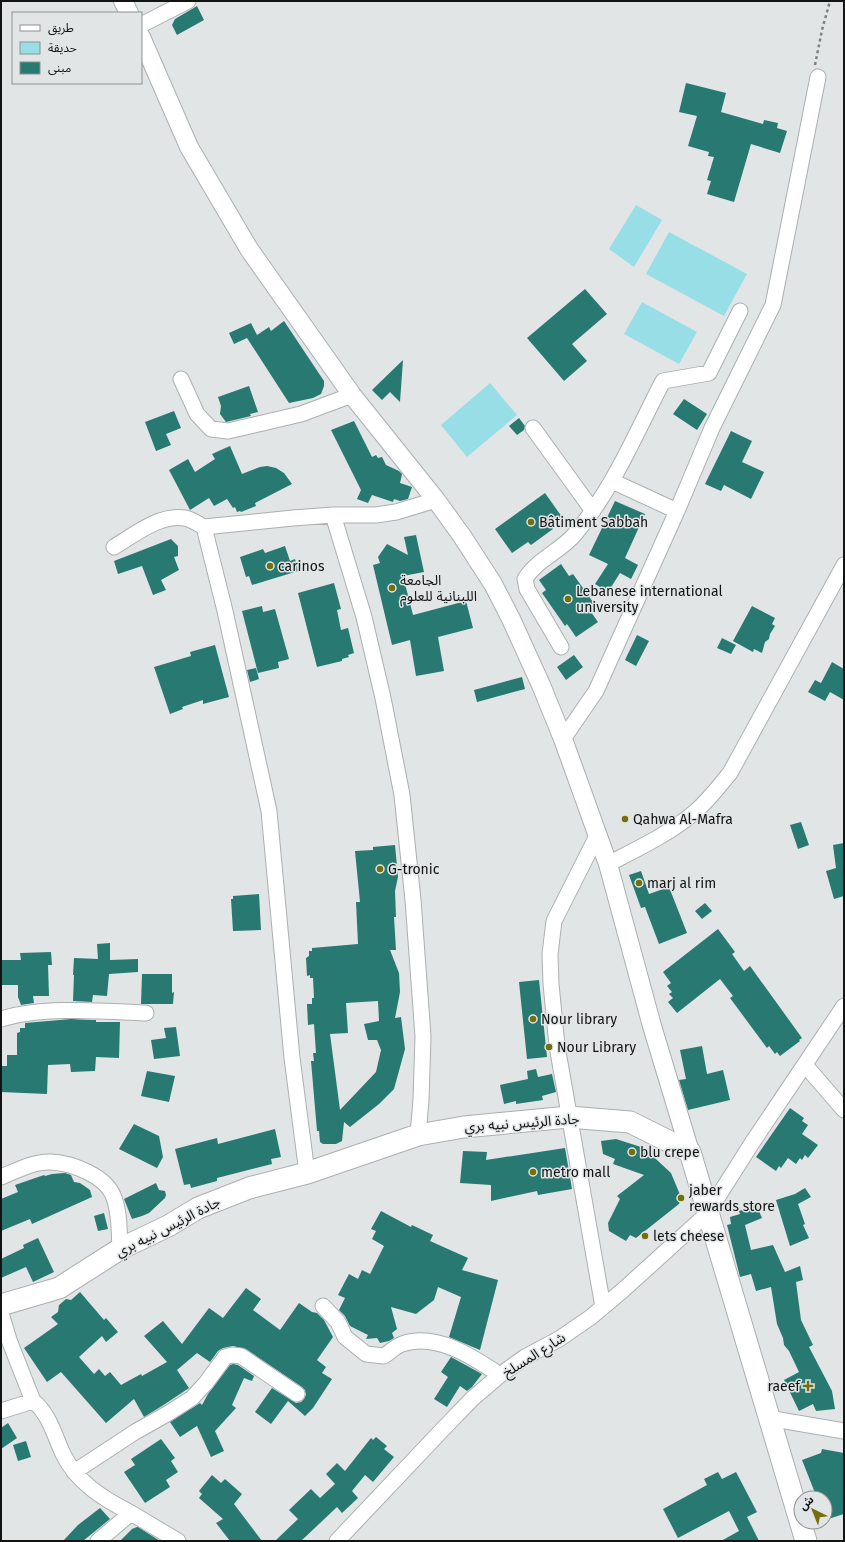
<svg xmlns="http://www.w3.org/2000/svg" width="845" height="1542" viewBox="0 0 845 1542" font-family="'Fira Sans','Noto Sans Arabic',sans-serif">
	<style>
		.green { fill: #98dee7 }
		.building { fill: #277971; fill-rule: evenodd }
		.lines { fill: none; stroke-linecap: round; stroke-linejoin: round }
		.minor-casing { stroke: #abafb0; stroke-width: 17 }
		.tertiary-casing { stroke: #abafb0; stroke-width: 20 }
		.secondary-casing { stroke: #abafb0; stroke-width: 23 }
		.path { stroke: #7e8181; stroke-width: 2.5; stroke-dasharray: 3 3; stroke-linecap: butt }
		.minor { stroke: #fff; stroke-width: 15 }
		.tertiary { stroke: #fff; stroke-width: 18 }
		.secondary { stroke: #fff; stroke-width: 21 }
		.poi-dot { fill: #776e0b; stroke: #e1e5e6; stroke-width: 1.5 }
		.labels { text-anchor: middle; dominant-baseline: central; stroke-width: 3; stroke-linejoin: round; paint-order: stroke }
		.poi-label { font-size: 14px; fill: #121313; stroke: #e1e5e6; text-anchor: start }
		.street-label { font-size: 14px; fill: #121313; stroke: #e1e5e6 }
	</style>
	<rect width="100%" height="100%" fill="#e1e5e6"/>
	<path class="green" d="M636 205 662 220 634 267 609 249Z
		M669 232 747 274 724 316 646 274Z
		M642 302 697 332 679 364 624 334Z
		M490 383 517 415 467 457 441 425Z"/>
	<path class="building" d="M197 6 204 20 177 35 172 25 175 19Z
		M686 83 726 93 721 112 763 124 764 120 778 123 777 128 787 131 780 153 751 144 734 202 707 194 711 181 707 180 714 157 708 156 709 152 688 146 697 116 679 112Z
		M585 289 607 314 572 344 587 361 564 381 527 338Z
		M284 321 324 381V386L321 394 313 398 289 403 247 338 234 344 229 333 251 323 257 335 269 327 271 331Z
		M403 360 400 402 390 392 382 400 372 390Z
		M249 386 258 412 250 414 251 416 226 422 220 414 221 406 218 397Z
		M684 399 707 414 697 430 673 414Z
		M174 411 181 428 166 434 171 445 156 451 145 422Z
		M519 418 525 426 524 430 517 435 509 426Z
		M354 421 372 457 376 455 378 458 382 457 386 465 399 471 402 474 400 483 412 487 408 499 400 501 394 499 393 502 372 495 368 503 357 499 361 490 331 430Z
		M731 431 752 441 742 462 764 472 751 499 724 485 721 491 705 484Z
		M230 446 242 474 260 467 267 466 276 468 284 473 292 484 255 503 256 506 241 512 240 511 237 512 235 507 233 508 227 499 214 506 209 498 190 510 169 470 188 459 195 472 215 459 212 454Z
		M545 493 562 517 550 526 553 529 531 545 528 542 512 553 495 529Z
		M615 501 645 514 625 558 638 565 631 579 620 573 608 592 595 584 608 564 589 555Z
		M416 535 424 572 403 576 413 615 466 601 473 628 438 637 444 671 416 676 410 640 392 645 373 565 380 563 378 557 387 544 408 555 404 537Z
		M171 539 178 546V556L174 557 179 570 161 580 166 590 153 595 142 566 118 574 114 561Z
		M285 546 290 561 295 559 298 571 252 585 249 576 246 577 240 557 263 549 265 553Z
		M561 564 569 576 573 574 595 605 589 609 598 622 576 637 567 624 565 626 542 593 546 590 539 580Z
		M334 583 341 609 337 610 341 630 348 628 354 653 348 655 349 657 342 659V661L317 667 298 593Z
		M262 606 263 612 275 609 289 659 278 662 279 668 258 673 242 611Z
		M752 606 775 618 772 624 775 626 770 634 769 639 765 642 762 653 754 649 753 652 733 641Z
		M637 635 649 641 636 666 625 660Z
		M722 638 736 645 731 654 717 648Z
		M215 645 229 697 203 704V700L182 707 183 709 170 714 154 667 191 656 190 652Z
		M574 655 583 667 566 680 557 667Z
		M832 662 844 669V700L830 692 825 701 808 692 815 680 821 683Z
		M256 668 259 679 250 682 247 670Z
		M522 677 525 689 477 702 474 690Z
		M801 822 809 845 798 849 790 825Z
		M844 843V896L834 899 826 871 836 868 833 845Z
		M395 845 398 877 395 891 396 917H394L396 950H390L399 973 400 992 395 1018 401 1017 405 1049 394 1089 379 1104 350 1127 344 1122 342 1141 336 1144H323L320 1142 319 1131H317L311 1061H314L313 1053H316L314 1024 308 1025 307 1004H312V998H314L313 978H310V975L307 976 306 958 309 956V951H312V948L358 944 356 902H360L355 851 373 850V847ZM378 1001 379 1021 364 1024 368 1040H377L381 1050 376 1072 340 1110 330 1034 348 1033 346 1003Z
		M641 871 649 894 669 887 687 933 659 944 645 907 641 908 629 875Z
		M259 894 261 930 233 931 231 899H233V896Z
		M705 903 712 911 702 919 695 911Z
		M718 929 735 952 732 954 744 971 750 966 802 1038 799 1040 800 1041 780 1056 777 1052 775 1054 769 1046 767 1048 730 998 733 996 720 979 677 1013 668 1002 673 998 669 994 672 992 667 986 671 983 663 972Z
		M110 943V960L138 959V972L109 974 107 996 93 995 92 1002 73 1001 74 975H73L74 958 98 959 97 944Z
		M51 952 52 965H48L49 996H33L34 1003 21 1005 18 997V985H1V960H21L20 953Z
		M142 974H172V993L174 992 173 1004H141Z
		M539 980 547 1057 527 1059 519 982Z
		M71 1019 91 1020H96V1022H120L119 1058 96 1057 95 1071 71 1072 70 1064 48 1065 47 1094 1 1092V1066H7V1055H17V1033L20 1032V1028H25V1023Z
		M176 1027 180 1056 154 1059 151 1040 166 1038 164 1028Z
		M702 1046 707 1074 723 1070 730 1100 688 1110 679 1080 686 1079 680 1050Z
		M536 1069 538 1077 552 1074 556 1092 542 1096 543 1100 516 1104V1101L504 1104 500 1085 528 1079 527 1071Z
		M147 1071 175 1076 169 1102 141 1096Z
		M790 1108 804 1118 802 1121 808 1125 802 1134 818 1145 808 1158 805 1155 802 1160 800 1158 796 1164 788 1158 781 1168 779 1166 776 1171 756 1157Z
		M134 1124 159 1136 163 1157 157 1168 119 1149Z
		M275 1129 281 1157 271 1159 272 1164 217 1178V1181L191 1188 190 1184 184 1185 175 1149 217 1138 218 1144Z
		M616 1139 644 1148 671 1173 681 1197 679 1204 636 1238 630 1235 626 1241 609 1231 608 1223 620 1199 617 1196 644 1175 613 1164 615 1159 603 1154 601 1141Z
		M565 1148 572 1189 538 1195 537 1191 491 1201V1185L460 1183 463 1151 487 1152 486 1160Z
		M65 1173 71 1175 74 1182 80 1183 90 1190 92 1197 32 1224 30 1219 1 1231V1199L18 1192 15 1185 44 1175 45 1176 52 1174Z
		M156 1183 159 1190 165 1191 166 1195 165 1198 149 1213 142 1216 132 1219 124 1199Z
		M805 1188 811 1197 798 1204 805 1224 803 1225 809 1238 790 1246 776 1200 795 1194Z
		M756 1204 762 1218 745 1225 751 1250 773 1245 785 1272 800 1266 803 1280 796 1282 801 1320 813 1345 809 1347 832 1391 835 1409 816 1411 813 1404 799 1411 784 1380 799 1372 789 1351 784 1345 783 1338 777 1324 771 1287 756 1291 751 1274 740 1277 727 1225 731 1224 730 1217 740 1214 739 1211Z
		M381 1211 411 1227 412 1225 433 1235 430 1241 468 1258 462 1270 498 1280 480 1350 449 1337 461 1297 438 1287 434 1300 416 1314 391 1307 397 1329 392 1333 394 1338 389 1341 380 1343 377 1338 366 1339 368 1335 350 1326 345 1316 339 1310 345 1298 338 1295 349 1274 358 1279 362 1270 370 1274 384 1246 372 1239 376 1231 371 1229Z
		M104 1213 108 1229 98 1231 94 1216Z
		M38 1238 54 1272 33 1282 26 1267 1 1278V1259L24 1248 23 1245Z
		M246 1288 261 1299 253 1310 280 1330 299 1303 312 1312 317 1313 324 1320 333 1337 317 1360 326 1367 322 1373 332 1379 313 1408 305 1416 288 1401 271 1424 255 1412 272 1388 296 1403 301 1402 304 1399 306 1395 305 1390 302 1387 246 1349 233 1346 223 1348 218 1351 210 1362 197 1353 177 1370 189 1388 162 1406 144 1417 134 1399 106 1423 61 1372 47 1382 24 1348 58 1324 51 1317 58 1312 59 1305 66 1299 71 1300 80 1292 104 1320 106 1318 118 1332 106 1342 102 1336 79 1357 94 1374 99 1369 105 1376 110 1372 121 1385 141 1374 142 1376 167 1362 144 1336 163 1321 182 1344 209 1308 223 1318Z
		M451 1357 482 1374 472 1387 467 1391 460 1386 447 1407 434 1399 448 1377 441 1372Z
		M233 1364 238 1365 254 1376 252 1381 244 1378 232 1405 236 1408 215 1431 224 1451 211 1457 197 1426 180 1437 170 1422 200 1403 202 1405 208 1394 230 1365Z
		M8 1423 17 1438 1 1449V1428Z
		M376 1437 387 1446 384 1449 394 1457 373 1482 365 1475 352 1491 358 1498 342 1513 337 1507 301 1541H275L298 1519 289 1510 311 1489 320 1498 335 1484 326 1474 337 1463 345 1471 371 1438 373 1440Z
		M161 1439 175 1458 171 1461 178 1472 166 1480 170 1487 145 1503 124 1472 135 1465 131 1459Z
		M26 1441 31 1457 18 1461 13 1445Z
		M822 1449 844 1453V1514L825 1520V1498H817L802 1460 821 1453Z
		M718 1472 722 1479 736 1472 757 1512 747 1517 759 1541H721L739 1531 729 1511 678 1538 663 1509 707 1485 704 1479Z
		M212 1475 221 1483 225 1479 242 1494 234 1504 262 1541H230L216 1523 223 1519 199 1498 202 1494 199 1491Z
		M100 1508 110 1519 83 1541H63L78 1525Z
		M137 1527H138L160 1541H120L132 1529Z"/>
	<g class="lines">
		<defs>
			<path id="minor" d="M141 25 188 1
				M181 379 197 414 211 429 228 431 301 414 352 395
				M533 428 593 511
				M612 481 677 511
				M333 515 364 617 383 698 402 795 413 900 423 1036 421 1100 418 1135
				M114 547C134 535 159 514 185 518 191 519 198 524 204 527
				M561 647 527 589 525 579C536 560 561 551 575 534 613 489 636 433 663 381L709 373 740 311
				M563 739 596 691 677 511 712 428 773 305 818 77
				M598 834 554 921 550 954 551 984 557 1046 603 1307
				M608 864C639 848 669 834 695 812 709 800 719 786 730 773L844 565
				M1 1019C43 1006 102 1011 146 1013
				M805 1065 844 1110
				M307 1173 292 1058 269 811 225 611 204 527 293 518 333 515H376L396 512 436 500
				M1 1177C16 1171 34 1161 51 1162 72 1163 107 1176 114 1198 120 1214 119 1233 120 1249
				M323 1306 338 1322 345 1337 366 1354 384 1356C390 1352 396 1346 402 1344 436 1332 473 1357 500 1375
				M1 1313 9 1340 33 1401C49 1413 55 1437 63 1454 77 1483 104 1499 131 1513
				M1 1411 33 1401
				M768 1418 844 1431
				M74 1472 135 1432 167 1414 192 1398 206 1383 225 1357 232 1355 241 1356 297 1394
				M98 1541 131 1513 178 1541
				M337 1541 443 1429 472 1399 500 1375 525 1357 559 1339 591 1317 622 1291 707 1214 752 1143 844 1006"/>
			<path id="tertiary" d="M123 1 129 13
				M141 37 189 147 249 249 352 395 436 500 462 536 493 584 511 619 541 685 563 739 608 864 652 1026 690 1152"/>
			<path id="secondary" d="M1 1305 59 1288 120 1249 168 1226 198 1208 249 1188 307 1173 418 1135 464 1127 569 1117 630 1122 690 1152 806 1541"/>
		</defs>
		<use href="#minor" class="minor-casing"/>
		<use href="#tertiary" class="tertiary-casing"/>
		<use href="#secondary" class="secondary-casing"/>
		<path class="path" d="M815 65 822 30 830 1"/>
		<use href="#minor" class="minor"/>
		<use href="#tertiary" class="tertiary"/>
		<use href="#secondary" class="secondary"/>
	</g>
	<g class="poi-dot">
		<circle cx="531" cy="522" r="4"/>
		<circle cx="270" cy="566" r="4"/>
		<circle cx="392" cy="588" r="4"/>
		<circle cx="568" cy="599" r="4"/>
		<circle cx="625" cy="819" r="4"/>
		<circle cx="380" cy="869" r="4"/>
		<circle cx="639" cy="883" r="4"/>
		<circle cx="533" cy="1019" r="4"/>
		<circle cx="549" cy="1047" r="4"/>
		<circle cx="632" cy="1152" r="4"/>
		<circle cx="533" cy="1172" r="4"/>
		<circle cx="681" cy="1198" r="4"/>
		<circle cx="645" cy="1236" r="4"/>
		<path d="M806 1380h4v4h4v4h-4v4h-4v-4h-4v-4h4z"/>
	</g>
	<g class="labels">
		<g class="poi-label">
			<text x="539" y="522">Bâtiment Sabbah</text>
			<text x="278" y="566">carinos</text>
			<text x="400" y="580">الجامعة<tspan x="400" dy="16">اللبنانية للعلوم</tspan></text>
			<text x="576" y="591">Lebanese international<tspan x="576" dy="16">university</tspan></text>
			<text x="633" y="819">Qahwa Al-Mafra</text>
			<text x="388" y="869">G-tronic</text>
			<text x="647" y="883">marj al rim</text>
			<text x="541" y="1019">Nour library</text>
			<text x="557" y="1047">Nour Library</text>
			<text x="640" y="1152">blu crepe</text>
			<text x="541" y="1172">metro mall</text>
			<text x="689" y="1190">jaber<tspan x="689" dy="16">rewards store</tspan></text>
			<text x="653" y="1236">lets cheese</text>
			<text x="800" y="1386" text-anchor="end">raeef</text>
		</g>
		<g class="street-label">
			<text transform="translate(522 1123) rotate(-4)">جادة الرئيس نبيه بري</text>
			<text transform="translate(168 1227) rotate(-27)">جادة الرئيس نبيه بري</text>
			<text transform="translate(534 1355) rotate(-32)">شارع المسلخ</text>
		</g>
	</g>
	<rect width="845" height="1542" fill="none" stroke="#121313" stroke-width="4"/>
	<rect x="12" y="12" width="130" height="72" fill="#e1e5e6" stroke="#8e9192"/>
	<rect x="20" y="25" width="20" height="6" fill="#ffffff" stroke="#8e9192"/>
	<text x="48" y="32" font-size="12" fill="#121313">طريق</text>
	<rect x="20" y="42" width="20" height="12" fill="#98dee7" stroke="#8e9192"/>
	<text x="48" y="52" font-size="12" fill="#121313">حديقة</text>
	<rect x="20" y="62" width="20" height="12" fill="#277971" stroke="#8e9192"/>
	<text x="48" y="72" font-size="12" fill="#121313">مبنى</text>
	<g transform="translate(813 1510) rotate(317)"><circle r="19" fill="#e1e5e6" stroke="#8e9192"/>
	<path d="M0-3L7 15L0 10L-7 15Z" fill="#776e0b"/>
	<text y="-6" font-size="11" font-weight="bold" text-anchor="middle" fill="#121313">ش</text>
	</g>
</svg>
